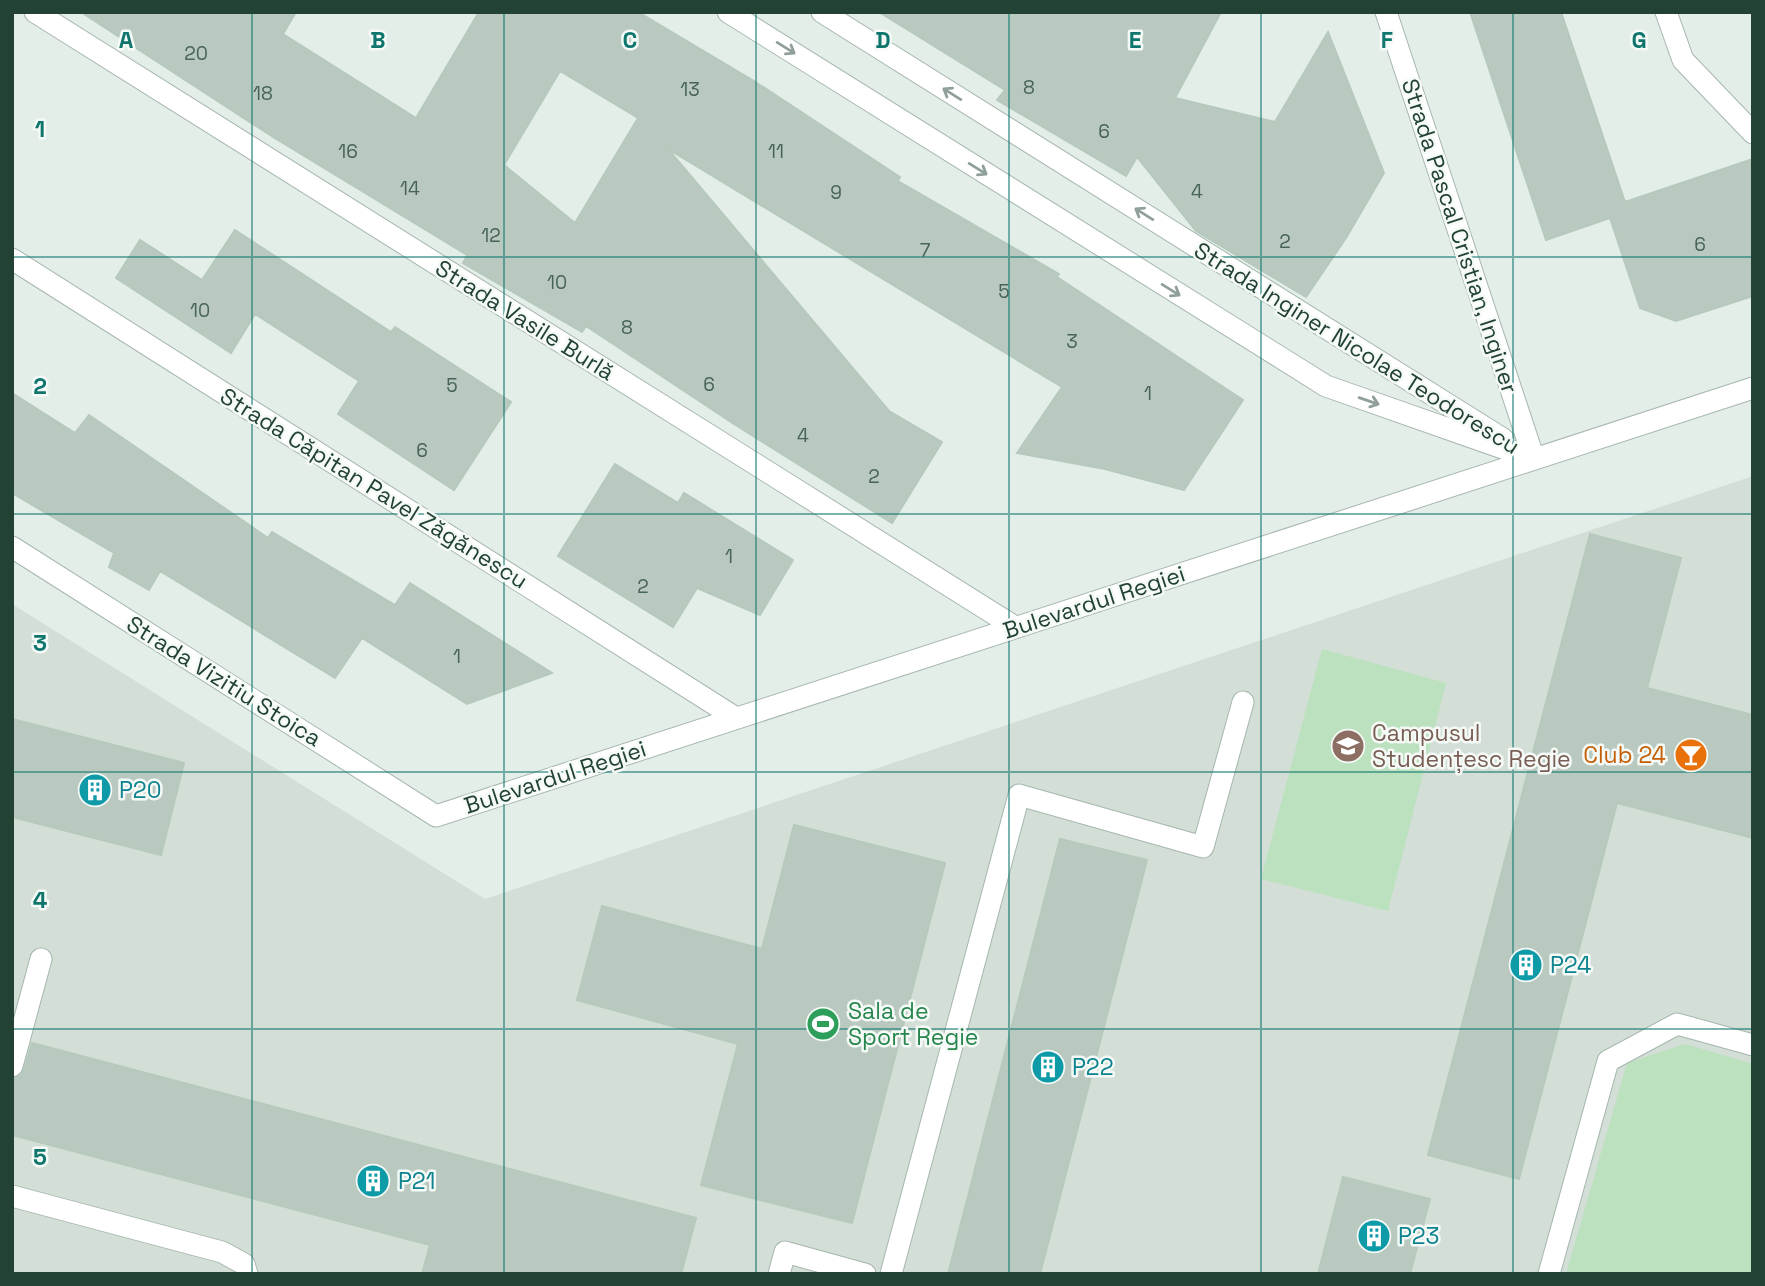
<svg xmlns="http://www.w3.org/2000/svg" width="1765" height="1286" viewBox="0 0 1765 1286" font-family="'Space Grotesk',sans-serif">
	<style>
		.built { fill: #d2ded6 }
		.green { fill: #bce1be }
		.building { fill: #b9c9c0; stroke: #b6c9bd; stroke-width: 2; fill-rule: evenodd }
		.lines { fill: none; stroke-linecap: round; stroke-linejoin: round }
		.minor-casing { stroke: #a6b7ae; stroke-width: 23 }
		.minor { stroke: #fff; stroke-width: 21 }
		.oneway { stroke: #90a099 }
		.grid { fill: none; stroke: #0f766e; stroke-width: 2; stroke-opacity: 0.55 }
		.labels { text-anchor: middle; dominant-baseline: central; stroke-width: 5; stroke-linejoin: round; paint-order: stroke }
		.number-label { font-size: 19px; fill: #486456 }
		.street-label { font-size: 23px; fill: #224233; stroke: #f5faf7 }
		.education-label { font-size: 23px; fill: #785e54; stroke: #f5faf7; text-anchor: start }
		.food-label { font-size: 23px; fill: #c56008; stroke: #f5faf7; text-anchor: end }
		.culture-label { font-size: 23px; fill: #0d838f; stroke: #f5faf7; text-anchor: start }
		.leisure-label { font-size: 23px; fill: #27864d; stroke: #f5faf7; text-anchor: start }
		.grid-label { font-size: 23px; text-anchor: middle; font-weight: bold; fill: #0f766e; stroke: #f5faf7; stroke-width: 5; stroke-linejoin: round; paint-order: stroke }
	</style>
	<rect width="100%" height="100%" fill="#e4eee8"/>
	<path class="built" d="M1753 476V1274H12V604L485 899Z"/>
	<path class="green" d="M1322 649 1446 683 1388 911 1261 879Z
		M1685 1044 1753 1064V1274H1566L1627 1063Z"/>
	<path class="building" d="M81 12H296L283 34 416 118 479 12H638L754 81 900 177 898 181 1059 274 1057 277 1243 400 1184 490 1105 469 1017 453 1062 387 668 149 889 411 942 442 892 523 734 424 586 326 582 332 463 263 467 255 273 137ZM560 71 638 118 575 223 504 165Z
		M879 12H1221L1175 98 1275 122 1328 32 1384 173 1346 238 1306 297 1196 231 1137 157 1126 176 997 100 1005 90Z
		M1470 12H1561L1625 202 1753 159V296L1676 321 1640 308 1610 218 1546 240Z
		M235 230 391 332 395 327 511 402 454 490 338 414 359 381 255 314 231 353 116 278 140 240 202 280Z
		M12 393 75 433 89 415 268 538 272 532 395 605 410 583 552 673 467 704 362 638 335 678 160 571 149 590 109 567 114 553 12 493Z
		M615 464 678 503 684 493 793 560 760 615 697 588 673 627 558 556Z
		M1590 534 1681 558 1647 688 1753 715V838L1617 803 1519 1179 1428 1155Z
		M12 719 184 763 161 855 12 817Z
		M794 825 945 863 852 1223 701 1185 738 1044 577 1000 602 906 762 949Z
		M1060 839 1147 860 1040 1274H948Z
		M32 1043 696 1218 681 1274H422L430 1245 12 1135V1079L21 1076 24 1070Z
		M1343 1177 1430 1199 1410 1274H1318Z"/>
	<g class="lines">
		<defs>
			<path id="minor" d="M35 12 1015 627
				M728 12 1326 386 1534 459
				M822 12 1503 439
				M1386 12 1534 459
				M1666 12 1683 60 1753 133
				M12 259 736 718
				M12 547 436 816 1753 388
				M12 1066 41 959
				M12 1196 222 1252 244 1264 247 1274
				M779 1274 785 1252 865 1274
				M891 1274 1019 795 1203 847 1243 702
				M1549 1274 1608 1061 1677 1024 1753 1045"/>
		</defs>
		<use href="#minor" class="minor-casing"/>
		<use href="#minor" class="minor"/>
	</g>
	<defs><path id="oneway-shaft" d="M-6 0H5M1.5-3L5.5 0L1.5 3" fill="none" stroke-width="1.6" stroke-linecap="round" stroke-linejoin="round" transform="scale(1.75)"/></defs>
	<g class="oneway">
		<use href="#oneway-shaft" transform="translate(786 48) rotate(32)"/>
		<use href="#oneway-shaft" transform="translate(952 94) rotate(-148)"/>
		<use href="#oneway-shaft" transform="translate(978 169) rotate(32)"/>
		<use href="#oneway-shaft" transform="translate(1144 214) rotate(-148)"/>
		<use href="#oneway-shaft" transform="translate(1171 290) rotate(32)"/>
		<use href="#oneway-shaft" transform="translate(1369 401) rotate(19)"/>
	</g>
	<path class="grid" d="M252 12V1274M504 12V1274M756 12V1274M1009 12V1274M1261 12V1274M1513 12V1274M12 257H1753M12 514H1753M12 772H1753M12 1029H1753"/>
	<defs>
		<symbol id="university-disc" viewBox="-11 -11 22 22"><circle r="9.5" fill="#8d6e63" stroke="#f5faf7"/><path d="M0-5L7-2L0 1L-7-2ZM-4 1L0 2.5L4 1V4Q0 6-4 4Z" fill="#fff"/></symbol>
		<symbol id="bar-disc" viewBox="-11 -11 22 22"><circle r="9.5" fill="#e8710a" stroke="#f5faf7"/><path d="M-6-5H6L.8 .8V4.5H3.5V6h-7V4.5H-.8V.8Z" fill="#fff"/></symbol>
		<symbol id="building-disc" viewBox="-11 -11 22 22"><circle r="9.5" fill="#0f9aa8" stroke="#f5faf7"/><path d="M-4-6H4V6H1V3H-1V6H-4ZM-2.5-4.3h1.7v1.8h-1.7ZM.8-4.3h1.7v1.8H.8ZM-2.5-1h1.7V.8h-1.7ZM.8-1h1.7V.8H.8Z" fill="#fff"/></symbol>
		<symbol id="stadium-disc" viewBox="-11 -11 22 22"><circle r="9.5" fill="#2e9e5b" stroke="#f5faf7"/><path d="M0-5a6.5 5 0 1 0 0 10a6.5 5 0 1 0 0-10ZM-3.5-1.8h7v3.6h-7Z" fill="#fff"/></symbol>
	</defs>
	<g fill-rule="evenodd">
		<use href="#university-disc" x="1329" y="727" width="38" height="38"/>
		<use href="#bar-disc" x="1672" y="736" width="38" height="38"/>
		<use href="#building-disc" x="76" y="771" width="38" height="38"/>
		<use href="#building-disc" x="1507" y="946" width="38" height="38"/>
		<use href="#stadium-disc" x="804" y="1005" width="38" height="38"/>
		<use href="#building-disc" x="1029" y="1048" width="38" height="38"/>
		<use href="#building-disc" x="354" y="1162" width="38" height="38"/>
		<use href="#building-disc" x="1355" y="1217" width="38" height="38"/>
	</g>
	<g class="labels">
		<g class="number-label">
			<text x="196" y="53">20</text>
			<text x="1029" y="87">8</text>
			<text x="690" y="89">13</text>
			<text x="263" y="93">18</text>
			<text x="1104" y="131">6</text>
			<text x="348" y="151">16</text>
			<text x="776" y="151">11</text>
			<text x="410" y="188">14</text>
			<text x="1197" y="191">4</text>
			<text x="836" y="192">9</text>
			<text x="491" y="235">12</text>
			<text x="1285" y="241">2</text>
			<text x="1700" y="244">6</text>
			<text x="925" y="250">7</text>
			<text x="557" y="282">10</text>
			<text x="1004" y="291">5</text>
			<text x="200" y="310">10</text>
			<text x="627" y="327">8</text>
			<text x="1072" y="341">3</text>
			<text x="709" y="384">6</text>
			<text x="452" y="385">5</text>
			<text x="1148" y="393">1</text>
			<text x="803" y="435">4</text>
			<text x="422" y="450">6</text>
			<text x="874" y="476">2</text>
			<text x="729" y="556">1</text>
			<text x="643" y="586">2</text>
			<text x="457" y="656">1</text>
		</g>
		<g class="street-label">
			<text transform="translate(1460 236) rotate(72)">Strada Pascal Cristian, Inginer</text>
			<text transform="translate(525 320) rotate(32)">Strada Vasile Burlă</text>
			<text transform="translate(1357 348) rotate(32)">Strada Inginer Nicolae Teodorescu</text>
			<text transform="translate(374 488) rotate(32)">Strada Căpitan Pavel Zăgănescu</text>
			<text transform="translate(1094 602) rotate(-18)">Bulevardul Regiei</text>
			<text transform="translate(224 681) rotate(32)">Strada Vizitiu Stoica</text>
			<text transform="translate(555 777) rotate(-18)">Bulevardul Regiei</text>
		</g>
		<g class="education-label">
			<text x="1372" y="733">Campusul<tspan x="1372" dy="26">Studențesc Regie</tspan></text>
		</g>
		<g class="food-label">
			<text x="1666" y="755">Club 24</text>
		</g>
		<g class="culture-label">
			<text x="119" y="790">P20</text>
			<text x="1550" y="965">P24</text>
			<text x="1072" y="1067">P22</text>
			<text x="398" y="1181">P21</text>
			<text x="1398" y="1236">P23</text>
		</g>
		<g class="leisure-label">
			<text x="848" y="1011">Sala de<tspan x="848" dy="26">Sport Regie</tspan></text>
		</g>
	</g>
	<g class="grid-label">
		<text x="126" y="48">A</text>
		<text x="378" y="48">B</text>
		<text x="630" y="48">C</text>
		<text x="883" y="48">D</text>
		<text x="1135" y="48">E</text>
		<text x="1387" y="48">F</text>
		<text x="1639" y="48">G</text>
		<text x="40" y="137">1</text>
		<text x="40" y="394">2</text>
		<text x="40" y="651">3</text>
		<text x="40" y="908">4</text>
		<text x="40" y="1165">5</text>
	</g>
	<rect width="1765" height="1286" fill="none" stroke="#224233" stroke-width="28"/>
</svg>
